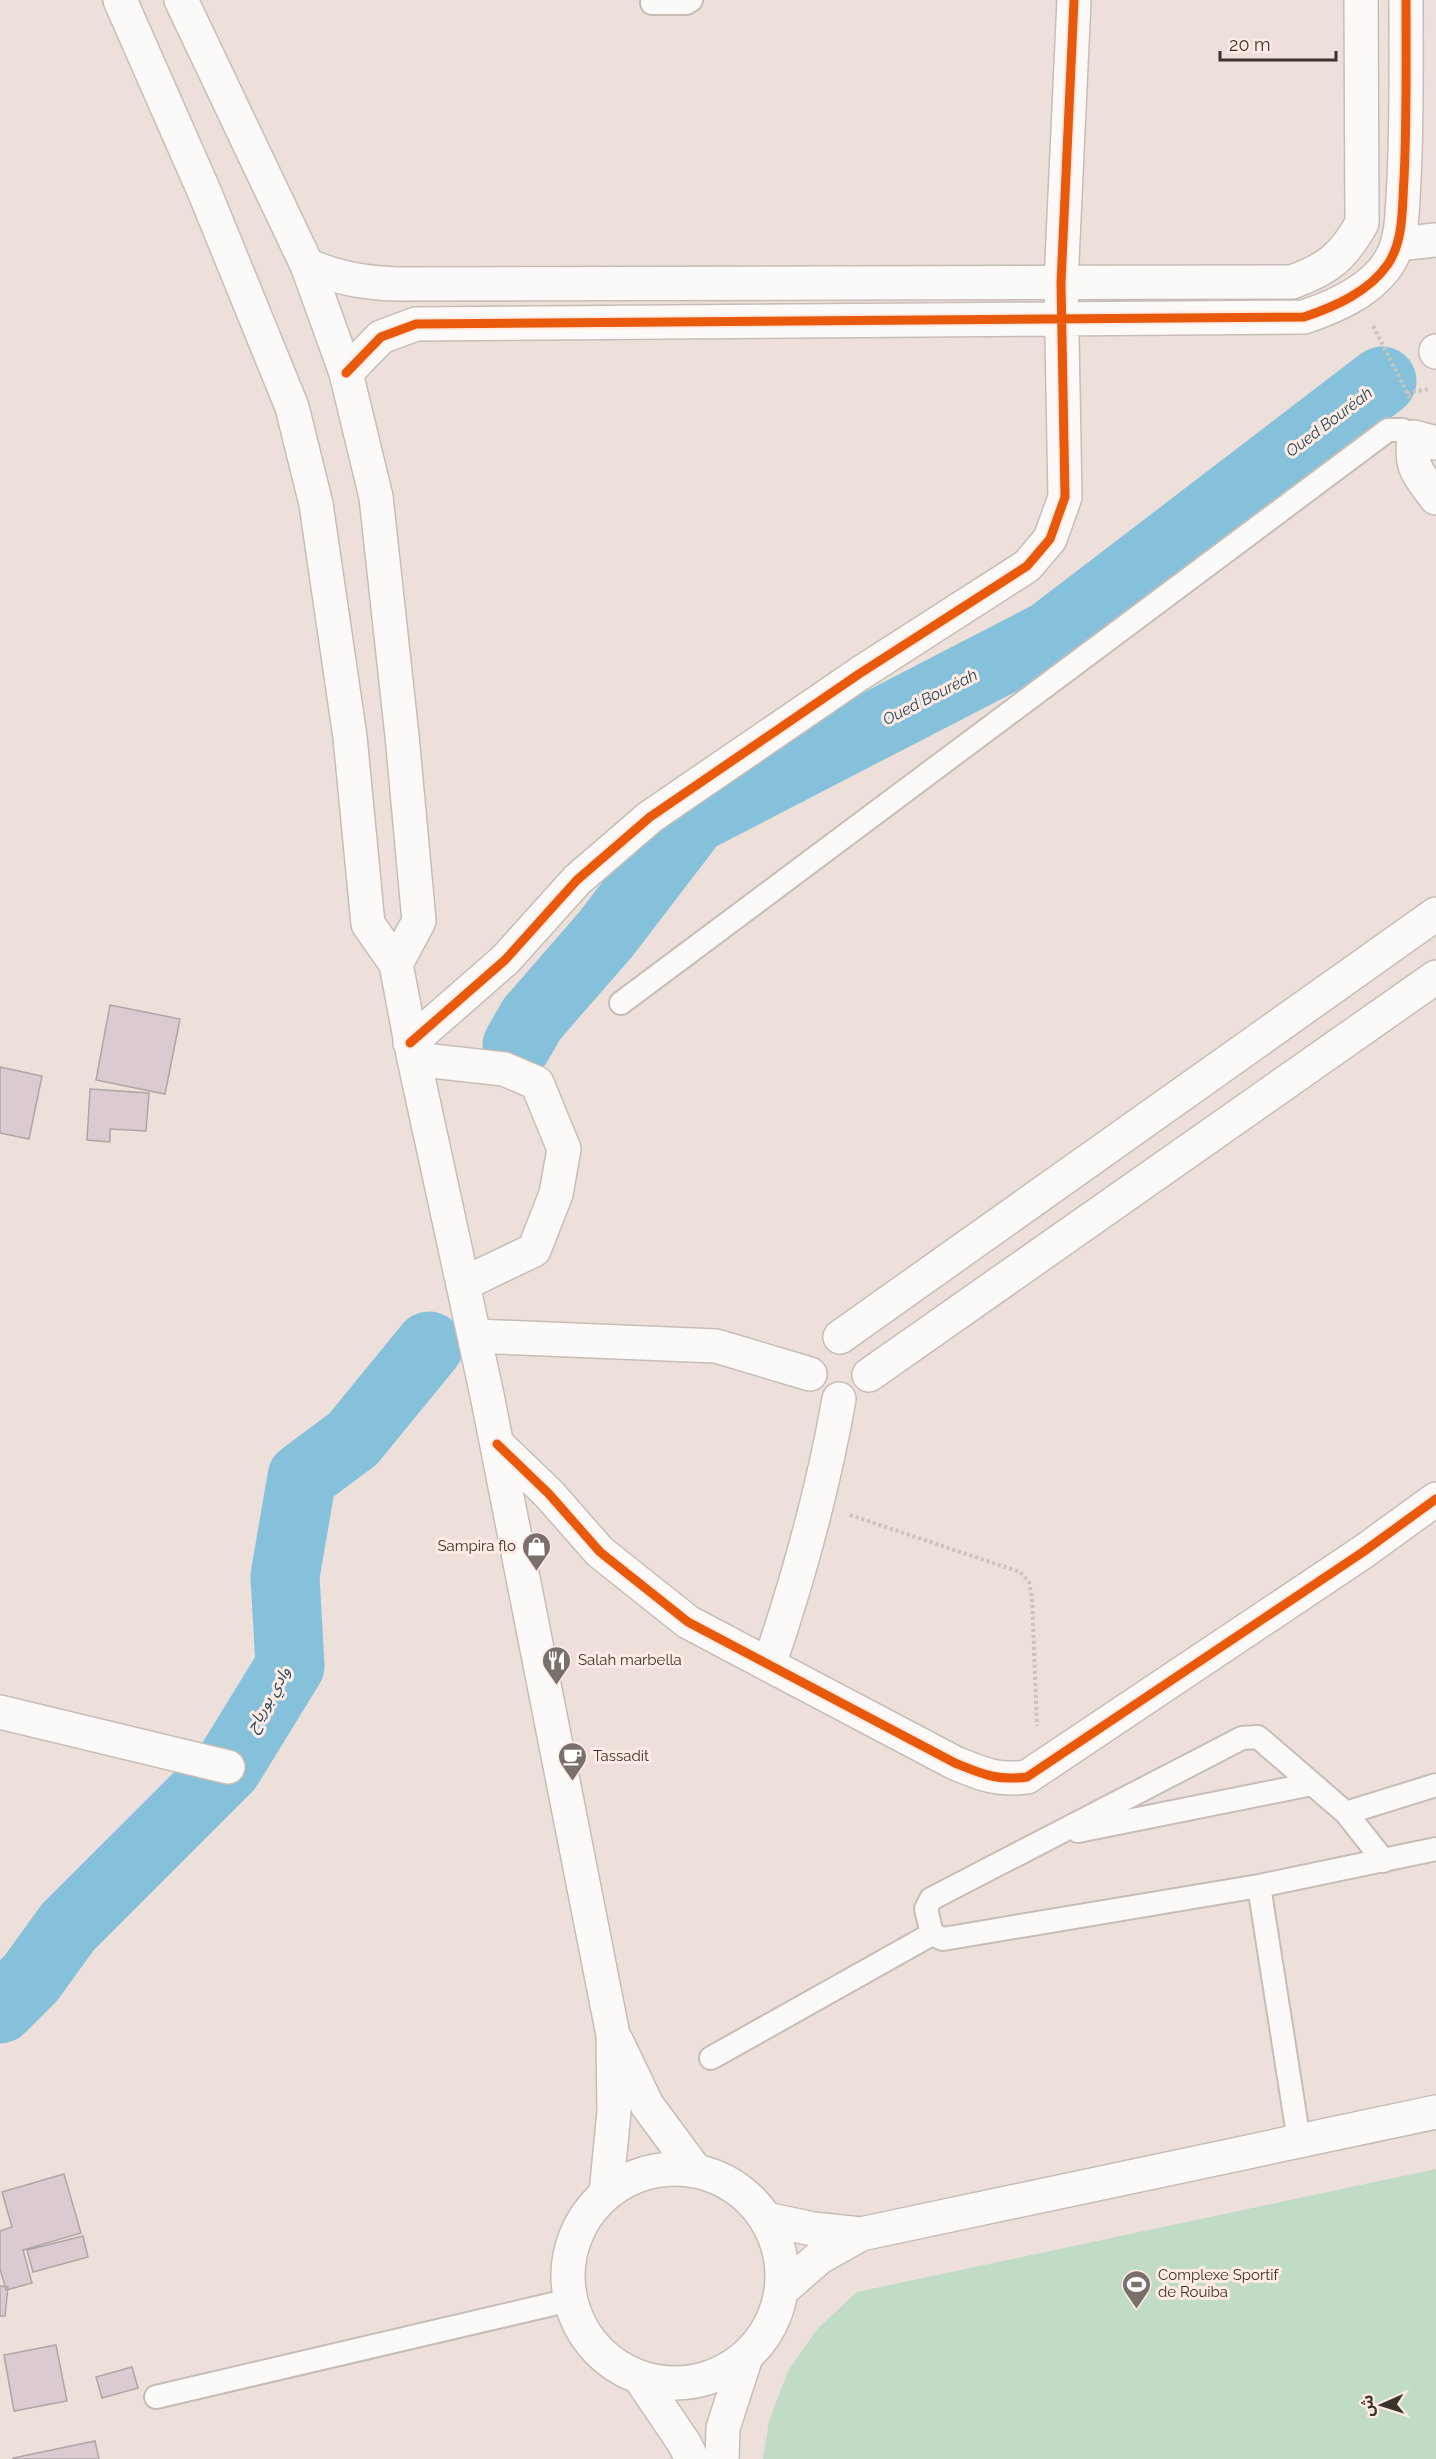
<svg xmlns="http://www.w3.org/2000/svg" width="1436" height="2459" viewBox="0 0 1436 2459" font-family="Raleway,'Noto Sans Arabic',sans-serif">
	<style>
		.green { fill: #c1dcc6 }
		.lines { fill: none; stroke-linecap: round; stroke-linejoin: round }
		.river { stroke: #86c1db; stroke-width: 69 }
		.building { fill: #dccad2; stroke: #aea6a6; stroke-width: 1.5 }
		.lane-casing { stroke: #c7bdb8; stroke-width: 26 }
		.street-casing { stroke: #c7bdb8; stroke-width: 36 }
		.secondary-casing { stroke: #c7bdb8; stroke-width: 36 }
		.primary-casing { stroke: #c7bdb8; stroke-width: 36 }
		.path { stroke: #c7c3bf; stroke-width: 4; stroke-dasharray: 3 3; stroke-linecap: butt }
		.lane { stroke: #fcfaf9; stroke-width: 22 }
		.street { stroke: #fcfaf9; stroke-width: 33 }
		.secondary { stroke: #fcfaf9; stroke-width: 33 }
		.primary { stroke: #fcfaf9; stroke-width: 33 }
		.cycleway-casing { stroke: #ffebe3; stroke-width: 13 }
		.cycleway { stroke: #e8590c; stroke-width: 9 }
		.labels { text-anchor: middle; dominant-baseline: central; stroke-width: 6; stroke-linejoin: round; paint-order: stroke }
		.poi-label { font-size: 15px; fill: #3c332f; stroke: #ffebe3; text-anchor: start }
		.water-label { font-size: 16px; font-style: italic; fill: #234a5b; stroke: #ffebe3 }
	</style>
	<rect width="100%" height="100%" fill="#ede0da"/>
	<path class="green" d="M1436 2169V2459H763L769 2421 788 2371 818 2328 857 2292Z"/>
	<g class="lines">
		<path class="river" d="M517 1045 532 1019 606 934 694 819 1050 635 1382 381
			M0 2009 31 1978 68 1927 228 1767 290 1666 285 1576 302 1477 353 1439 429 1346"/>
	</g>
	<path class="building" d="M110 1005 180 1019 165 1094 96 1080Z
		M0 1067 42 1076 29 1139 0 1133Z
		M90 1089 149 1093 146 1131 110 1129V1142L87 1140Z
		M64 2174 81 2233 23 2250 32 2283 6 2290 0 2269V2231L12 2227 2 2192Z
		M83 2236 88 2257 33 2272 27 2250Z
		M0 2286 8 2287 5 2316H0Z
		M56 2345 67 2401 14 2411 4 2355Z
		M132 2367 138 2388 102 2398 96 2377Z
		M95 2441 99 2459H13V2458Z"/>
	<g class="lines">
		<defs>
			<path id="lane" d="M652 3H686L691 0
				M621 1003 1388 430H1403L1414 437
				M1346 1813 1436 1785
				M1078 1831 1312 1784
				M1259 1886 1299 2141
				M932 1934 926 1909 931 1899 1242 1738 1258 1737 1346 1813 1384 1861
				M711 2058 932 1934 943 1939 1259 1886 1436 1849
				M156 2397 570 2300"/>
			<path id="street" d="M1398 244 1436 240
				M307 265C337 278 364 283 397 284L1292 282C1328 269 1343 257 1362 223L1361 0
				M1436 352V351
				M346 373 381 337 416 324 1304 317C1334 307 1369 292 1388 264 1404 240 1402 207 1404 179 1407 120 1406 60 1406 0
				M1436 443 1414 437C1410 468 1418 474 1436 498
				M410 1043 505 960 577 880 650 817 859 674 1027 566 1050 539 1065 497 1061 283 1074 0
				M414 1059 504 1069 537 1083 564 1149 556 1194 534 1250 463 1284
				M475 1336 716 1346 810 1374
				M840 1337 1436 914
				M869 1375 1436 977
				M497 1444 549 1494 600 1552 688 1622 955 1763C982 1774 997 1781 1027 1777L1363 1552 1436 1499
				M769 1665C799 1577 823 1490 839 1399
				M0 1712 228 1767"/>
			<path id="secondary" d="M766 2219 813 2229 861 2234 1436 2112
				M782 2290 820 2257 861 2234"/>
			<path id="primary" d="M120 0 204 191 292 407 316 504 350 737 368 924 396 964 414 1059 487 1395 613 2035 614 2112 606 2193
				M181 0 307 265 346 373 376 497 402 736 419 921 396 964
				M617 2042 647 2105 695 2170
				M568 2276a107 107 0 1 1 214 0a107 107 0 1 1-214 0Z
				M640 2378 684 2443 692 2459
				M722 2459 723 2428 746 2357"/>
		</defs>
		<use href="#lane" class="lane-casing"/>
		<use href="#street" class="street-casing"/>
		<use href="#secondary" class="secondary-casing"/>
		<use href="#primary" class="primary-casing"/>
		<path class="path" d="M1373 326 1411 400
			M1407 393 1429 389
			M850 1515 1020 1572 1029 1582 1032 1598 1037 1726"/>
		<use href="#lane" class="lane"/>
		<use href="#street" class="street"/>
		<use href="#secondary" class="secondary"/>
		<use href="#primary" class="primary"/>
		<defs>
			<path id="cycleway" d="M346 373 381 337 416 324 1304 317C1334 307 1369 292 1388 264 1404 240 1402 207 1404 179 1407 120 1406 60 1406 0
				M410 1043 505 960 577 880 650 817 859 674 1027 566 1050 539 1065 497 1061 283 1074 0
				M497 1444 549 1494 600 1552 688 1622 955 1763C982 1774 997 1781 1027 1777L1363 1552 1436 1499"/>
		</defs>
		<use href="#cycleway" class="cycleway-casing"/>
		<use href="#cycleway" class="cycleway"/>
	</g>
	<defs>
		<symbol id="shop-pin" viewBox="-11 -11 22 30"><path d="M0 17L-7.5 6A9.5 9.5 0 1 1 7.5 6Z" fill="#7a706b" stroke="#ffebe3"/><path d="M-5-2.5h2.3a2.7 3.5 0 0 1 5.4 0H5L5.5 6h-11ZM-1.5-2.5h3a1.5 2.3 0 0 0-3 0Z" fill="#fff"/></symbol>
		<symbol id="restaurant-pin" viewBox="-11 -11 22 30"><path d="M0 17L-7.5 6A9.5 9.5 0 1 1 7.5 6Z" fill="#7a706b" stroke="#ffebe3"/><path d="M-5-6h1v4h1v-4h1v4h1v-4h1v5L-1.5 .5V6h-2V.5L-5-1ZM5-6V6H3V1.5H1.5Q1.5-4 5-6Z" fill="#fff"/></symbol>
		<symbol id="cafe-pin" viewBox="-11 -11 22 30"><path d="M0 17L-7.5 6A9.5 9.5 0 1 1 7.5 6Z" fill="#7a706b" stroke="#ffebe3"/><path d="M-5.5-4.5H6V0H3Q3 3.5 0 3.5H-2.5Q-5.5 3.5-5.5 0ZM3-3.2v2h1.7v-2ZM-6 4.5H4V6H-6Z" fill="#fff"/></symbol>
		<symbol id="stadium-pin" viewBox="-11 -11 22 30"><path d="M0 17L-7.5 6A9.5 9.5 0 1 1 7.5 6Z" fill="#7a706b" stroke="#ffebe3"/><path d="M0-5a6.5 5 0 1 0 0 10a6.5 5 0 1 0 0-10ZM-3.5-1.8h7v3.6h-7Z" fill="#fff"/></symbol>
	</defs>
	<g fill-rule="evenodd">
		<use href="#shop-pin" x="520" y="1530" width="33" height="45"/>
		<use href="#restaurant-pin" x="540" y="1644" width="33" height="45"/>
		<use href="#cafe-pin" x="556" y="1740" width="33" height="45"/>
		<use href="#stadium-pin" x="1120" y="2268" width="33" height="45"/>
	</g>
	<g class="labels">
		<g class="poi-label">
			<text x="516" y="1546" text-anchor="end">Sampira flo</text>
			<text x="578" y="1660">Salah marbella</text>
			<text x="593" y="1756">Tassadit</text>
			<text x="1158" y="2275">Complexe Sportif<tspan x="1158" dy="17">de Rouiba</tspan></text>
		</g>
		<g class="water-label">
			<text transform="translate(1329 422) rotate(-37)">Oued Bouréah</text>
			<text transform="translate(930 697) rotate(-27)">Oued Bouréah</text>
			<text transform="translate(268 1699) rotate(-60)">وادي بورياح</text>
		</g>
	</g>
	<g transform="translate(1382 2405) rotate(267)" stroke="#ffebe3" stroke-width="4.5" paint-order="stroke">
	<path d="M0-4.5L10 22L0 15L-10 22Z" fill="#3c332f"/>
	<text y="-9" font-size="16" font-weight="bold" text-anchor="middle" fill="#3c332f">ش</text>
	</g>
	<path d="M1220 51v9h116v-9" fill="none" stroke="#3c332f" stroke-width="3"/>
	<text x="1229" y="51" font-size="18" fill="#3c332f" stroke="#ffebe3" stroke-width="4.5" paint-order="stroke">20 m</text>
</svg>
